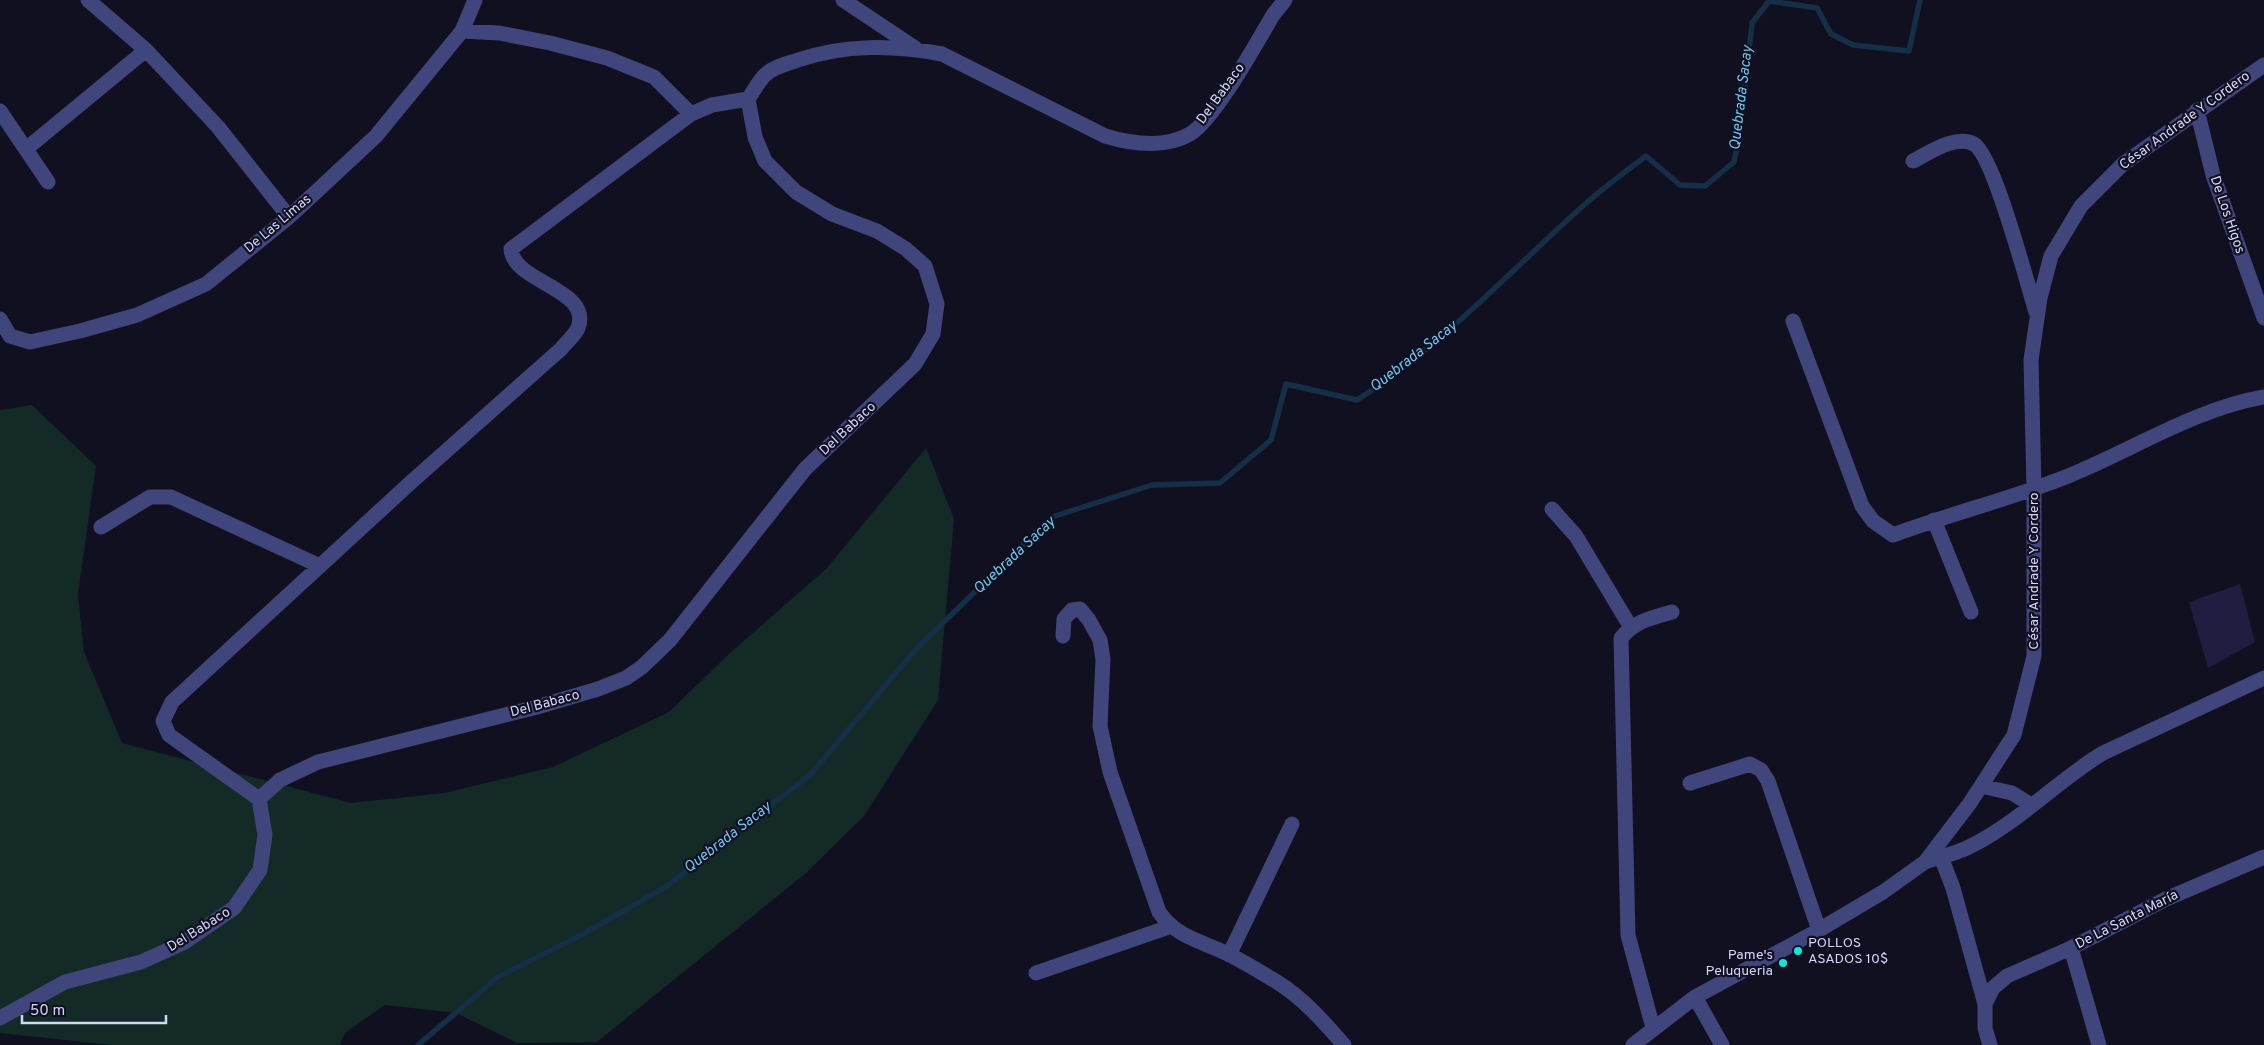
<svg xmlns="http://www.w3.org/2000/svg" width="2264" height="1045" viewBox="0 0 2264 1045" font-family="Overpass,sans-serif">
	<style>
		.green { fill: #132a26 }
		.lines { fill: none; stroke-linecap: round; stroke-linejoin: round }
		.stream { stroke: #152f46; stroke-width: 5.5 }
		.building { fill: #1f1e40 }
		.minor { stroke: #40467b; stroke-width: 15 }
		.poi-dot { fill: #18e2d8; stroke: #101021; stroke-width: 2 }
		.labels { text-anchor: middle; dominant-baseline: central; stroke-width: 4.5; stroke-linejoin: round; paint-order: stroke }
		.street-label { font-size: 14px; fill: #d4d5fa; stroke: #101021 }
		.poi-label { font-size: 14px; fill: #d4d5fa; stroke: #101021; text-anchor: start }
		.water-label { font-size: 15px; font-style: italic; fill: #6dc7f0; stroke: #101021 }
	</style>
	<rect width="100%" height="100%" fill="#101021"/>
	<path class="green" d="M32 405 96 466 78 594 84 652 122 743 351 803 444 793 553 767 669 712 730 653 826 569 926 448 954 519 938 700 864 816 806 873 597 1042 517 1043 456 1013 385 1005 345 1033 340 1045H112L0 1033V410Z"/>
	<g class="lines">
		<path class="stream" d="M418 1045 498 977 585 933 667 886 811 774 917 648 1052 517 1152 485 1220 483 1271 440 1286 384 1357 400C1442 346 1509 272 1584 205 1603 188 1625 172 1646 156L1680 185 1705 186 1734 162 1741 125 1752 23 1769 1 1817 8 1831 34 1853 45 1909 51 1920 0"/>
	</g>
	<path class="building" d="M2240 584 2255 642 2208 668 2189 602Z"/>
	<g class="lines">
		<path class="minor" d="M843 0 915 48
			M462 31 499 33 550 43 607 58 654 77 691 114
			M146 50 218 127 289 217
			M2197 110 2213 175 2264 318
			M0 111 48 182
			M26 149 146 50 88 0
			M1913 161C1929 153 1956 134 1974 144 1994 156 2027 283 2036 312
			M0 319 10 336 30 342 80 331 137 315 206 284 289 217 376 136 462 31 475 0
			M1793 321 1862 506 1873 521 1893 535C1949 514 2007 500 2063 478 2129 452 2194 409 2264 397
			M1552 509 1576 536 1630 626
			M1934 520 1971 612
			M101 527 150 497H171L320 566
			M1063 636 1064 619 1072 610 1080 609 1089 620 1100 640 1103 659 1100 726 1110 772 1159 912C1178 939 1203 941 1230 955 1246 963 1262 973 1277 982 1303 998 1324 1022 1344 1045
			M1690 783 1750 764 1761 770 1768 781 1819 930
			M1981 786 2012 793 2031 805
			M259 799 169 735 163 721 172 702 409 484 561 349C566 343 575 335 578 328 593 289 512 282 511 249L691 114 712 105 748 99
			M1941 857 1953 888 1985 1004
			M1925 862C1939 857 1955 854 1969 847 2018 823 2057 781 2103 753L2264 678
			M2071 948 2099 1045
			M1229 955 1292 824
			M1036 973 1169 927
			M1695 997 1722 1045
			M0 1018 65 982 141 962 183 943 234 908 260 870 265 835 259 799 280 780 318 762 537 707 598 689 626 678 642 667 670 640 805 469 915 364 933 334 937 304 925 266 906 249 877 231 832 214 796 192 765 161 755 137 748 99C754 91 759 80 766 74 775 66 787 64 798 60 846 44 893 45 942 54L1105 136C1132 144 1164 149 1190 134 1215 119 1257 42 1273 15L1285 0
			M1653 1028 1628 935 1621 638C1635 621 1651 618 1672 612
			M1633 1045 1695 997 1819 930 1883 892 1925 862 1970 803 2014 735 2034 656V488L2031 360 2040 298 2051 256 2081 206 2123 164 2264 65
			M1990 1045 1985 1028V1004L1993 988 2007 976 2071 948 2166 899 2264 857"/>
	</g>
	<g class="poi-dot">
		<circle cx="1798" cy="951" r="5"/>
		<circle cx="1783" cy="963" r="5"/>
	</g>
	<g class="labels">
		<g class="street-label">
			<text transform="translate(1221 94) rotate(-54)">Del Babaco</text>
			<text transform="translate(2185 121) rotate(-36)">César Andrade Y Cordero</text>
			<text transform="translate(2227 215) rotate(71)">De Los Higos</text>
			<text transform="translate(278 224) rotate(-40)">De Las Limas</text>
			<text transform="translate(848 429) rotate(-43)">Del Babaco</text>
			<text transform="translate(2034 571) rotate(-90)">César Andrade Y Cordero</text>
			<text transform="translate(545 704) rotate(-15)">Del Babaco</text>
			<text transform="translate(2127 920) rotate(-27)">De La Santa María</text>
			<text transform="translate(199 930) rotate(-32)">Del Babaco</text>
		</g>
		<g class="poi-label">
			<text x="1808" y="943">POLLOS<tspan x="1808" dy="16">ASADOS 10$</tspan></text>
			<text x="1773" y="955" text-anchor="end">Pame's<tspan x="1773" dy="16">Peluqueria</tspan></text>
		</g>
		<g class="water-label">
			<text transform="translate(1742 98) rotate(-83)">Quebrada Sacay</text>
			<text transform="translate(1414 357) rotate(-38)">Quebrada Sacay</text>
			<text transform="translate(1015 556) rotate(-43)">Quebrada Sacay</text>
			<text transform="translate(728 838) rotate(-38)">Quebrada Sacay</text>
		</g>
	</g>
	<path d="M22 1015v8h144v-8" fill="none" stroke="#d4d5fa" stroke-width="2.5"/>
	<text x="30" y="1015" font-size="15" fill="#d4d5fa" stroke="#101021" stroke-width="4" paint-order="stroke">50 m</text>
</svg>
